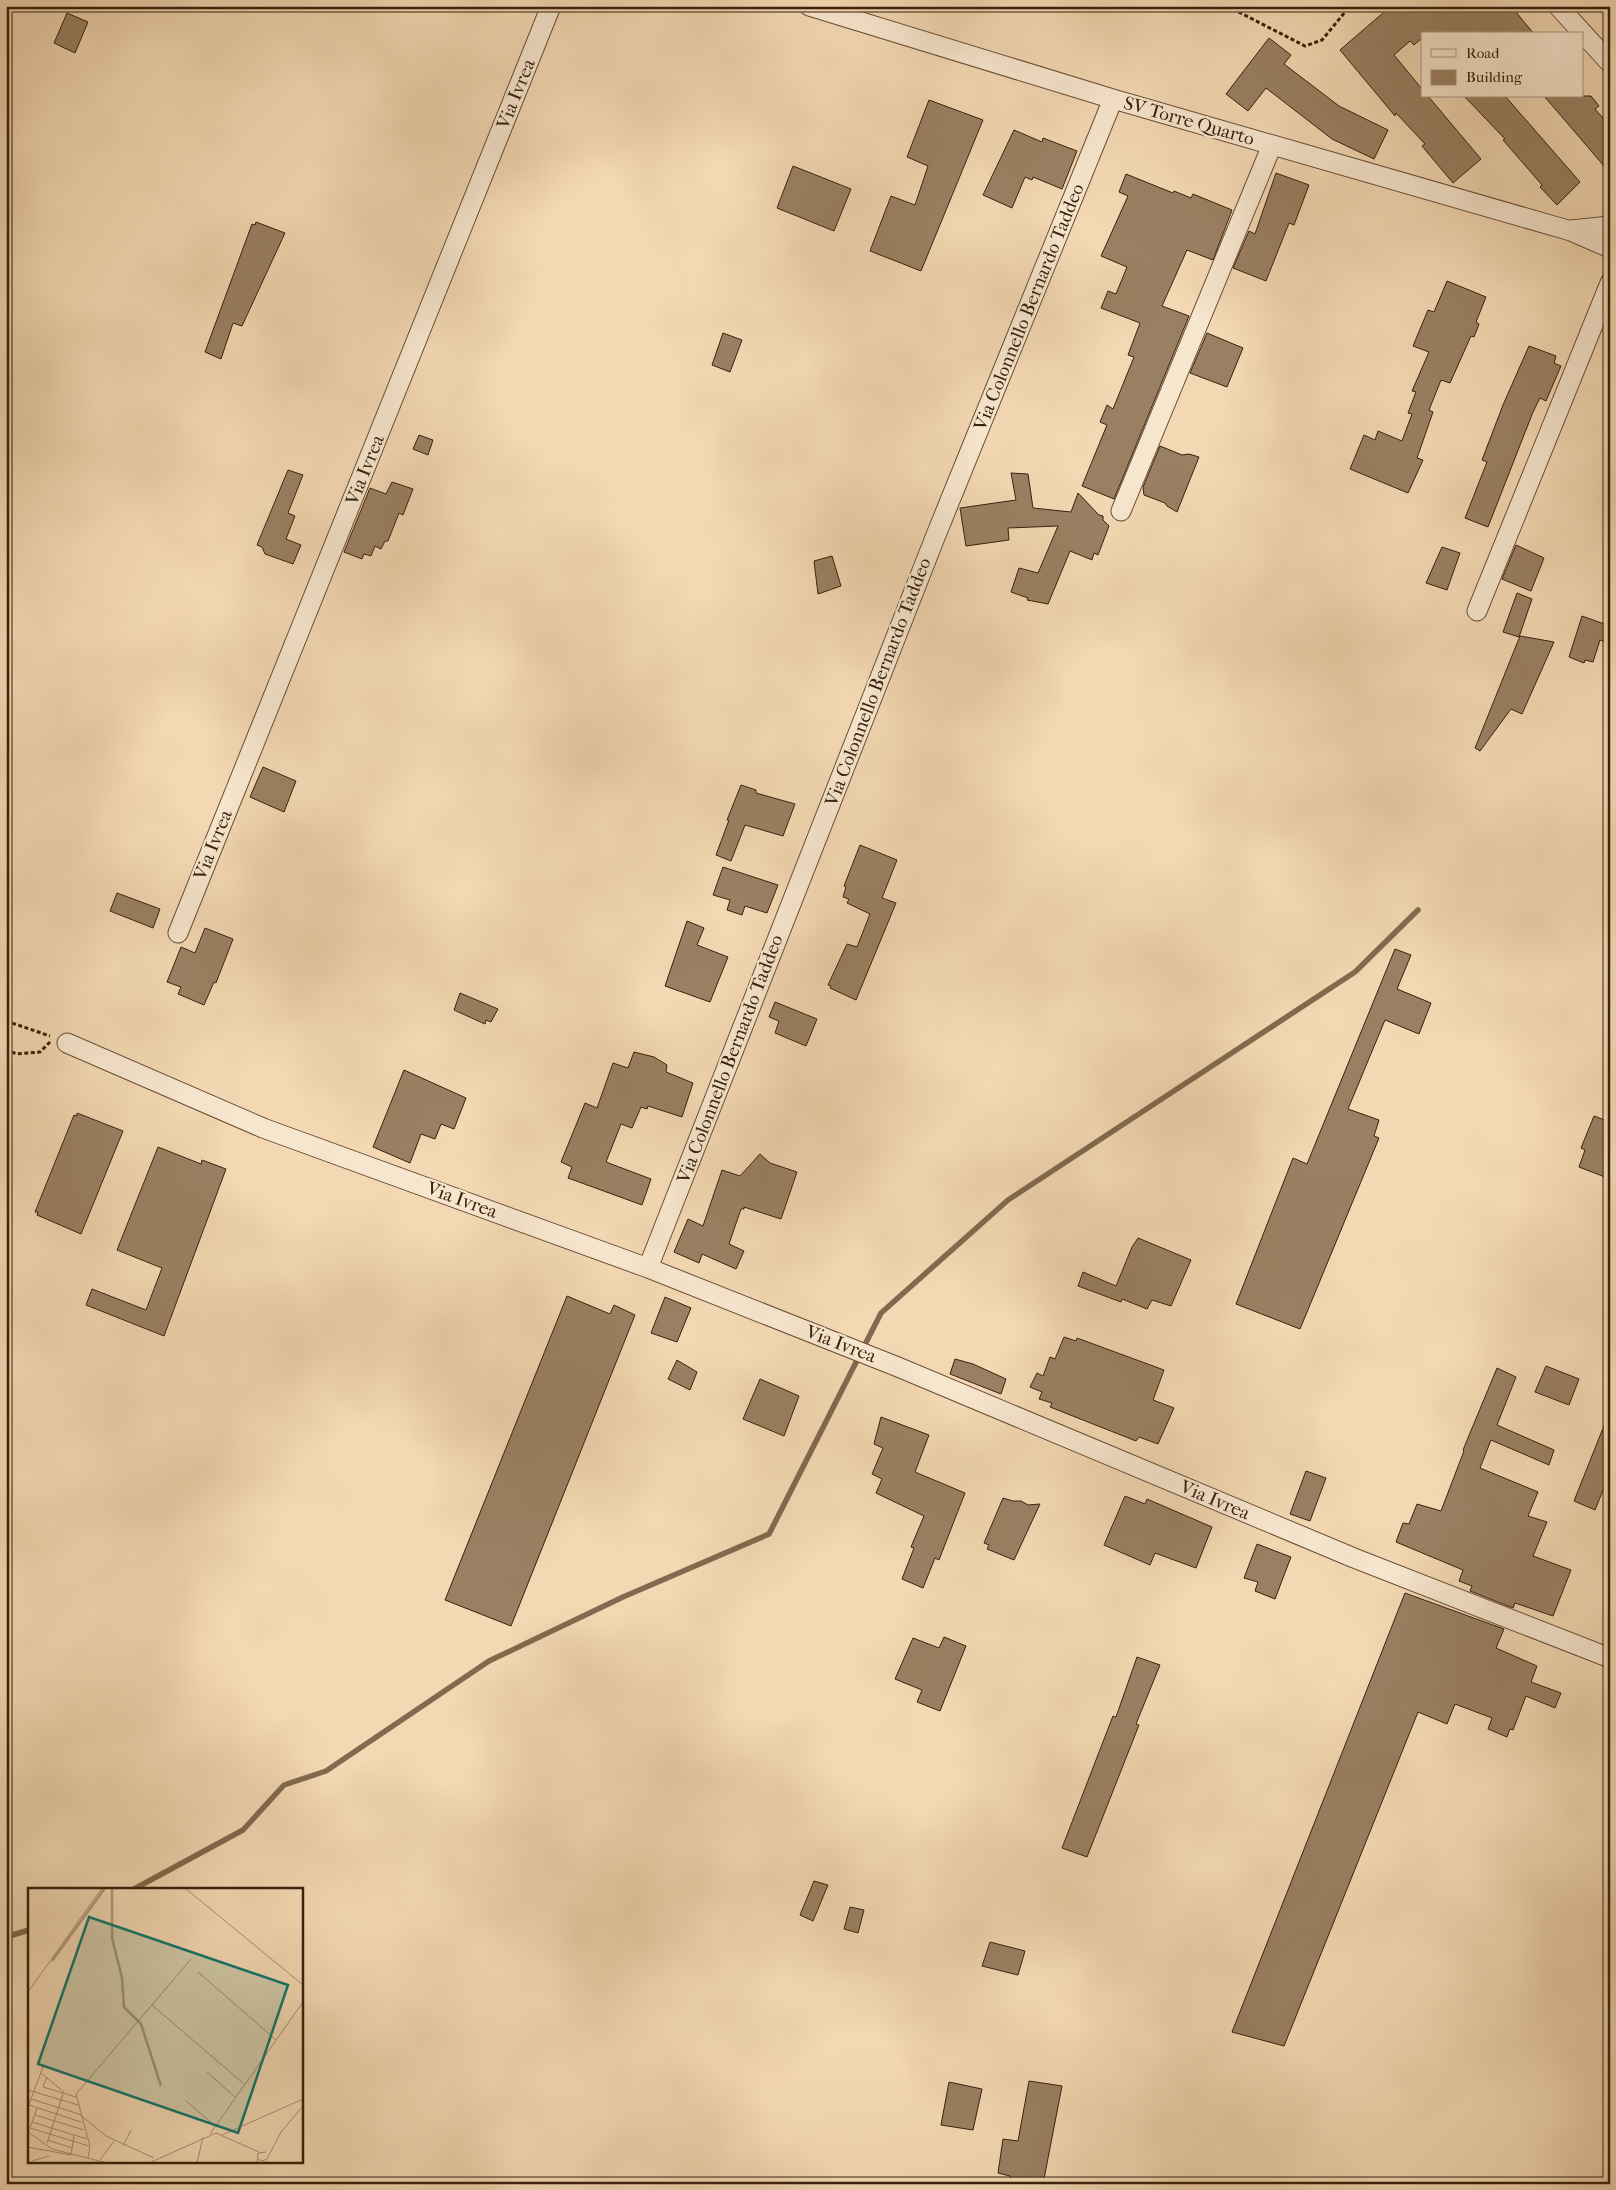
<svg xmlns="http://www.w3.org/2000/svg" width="1616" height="2190" viewBox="0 0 1616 2190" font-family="'IM FELL French Canon',serif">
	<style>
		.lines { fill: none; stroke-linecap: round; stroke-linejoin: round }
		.stream { stroke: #83694f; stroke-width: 5.5 }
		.building { fill: #9a8063; stroke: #39200d }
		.minor-casing { stroke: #684e36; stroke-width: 21 }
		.path { stroke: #39200d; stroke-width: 3; stroke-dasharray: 4 2.5; stroke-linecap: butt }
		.minor { stroke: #f7e6ce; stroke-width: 19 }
		.labels { text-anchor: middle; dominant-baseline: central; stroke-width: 4.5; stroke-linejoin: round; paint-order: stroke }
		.street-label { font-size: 19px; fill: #39200d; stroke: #f7e6ce }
		.inset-river { fill: none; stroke: #b4997b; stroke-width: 2.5 }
		.inset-road { fill: none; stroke: #a98e71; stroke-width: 1 }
		.view { fill: #0f766e; fill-opacity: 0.15; stroke: #0f766e; stroke-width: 2.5 }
		.inset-edge { fill: none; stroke: #39200d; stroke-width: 2.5 }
	</style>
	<rect width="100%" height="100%" fill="#f3d8b3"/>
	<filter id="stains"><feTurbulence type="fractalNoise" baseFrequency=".004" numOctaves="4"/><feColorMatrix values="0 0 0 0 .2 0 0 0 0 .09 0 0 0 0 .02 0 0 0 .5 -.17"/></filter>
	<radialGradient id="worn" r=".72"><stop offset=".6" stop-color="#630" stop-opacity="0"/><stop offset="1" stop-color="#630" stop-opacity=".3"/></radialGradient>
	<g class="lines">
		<path class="stream" d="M134 1889 243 1830 284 1785 326 1771 489 1661 623 1597 769 1534 881 1313 1008 1200 1355 972 1418 910
			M6 1937 29 1930"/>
	</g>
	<path class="building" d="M1391 6H1511L1534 34H1422V38L1414 45 1410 41 1394 55 1422 89V96H1428L1481 159 1453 183 1422 146 1425 144 1396 113 1395 116 1340 50Z
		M67 13 88 22 75 53 54 43Z
		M1269 38 1291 55 1284 64 1339 106 1388 130 1374 159 1332 139 1266 88 1248 111 1226 94Z
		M1464 96H1505L1580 182 1557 205 1540 187 1542 185 1503 140 1505 139Z
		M1544 96H1591L1599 106 1595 109 1610 126V173Z
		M929 100 983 120 921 271 870 251 891 196 915 205 928 166 907 157Z
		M1014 130 1042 142 1043 138 1077 151 1062 189 1033 177 1032 180 1025 177 1012 208 983 195Z
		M793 166 851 189 834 231 777 208Z
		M1276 173 1309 185 1294 225 1289 223 1266 281 1233 268 1249 231 1255 234Z
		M1126 174 1173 193 1174 191 1191 198 1193 194 1232 210 1213 260 1187 250 1162 306 1189 316 1114 499 1082 486 1107 425 1100 422 1107 405 1113 409 1134 357 1128 355 1140 323 1101 308 1108 291 1116 294 1127 267 1101 256 1128 196 1119 192Z
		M256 222 285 233 242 326 233 323 221 359 205 352 252 224 255 225Z
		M1447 281 1486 297 1476 322 1479 324 1474 337 1471 336 1450 383 1441 380 1429 410 1433 412 1417 458 1423 460 1408 493 1350 469 1364 435 1375 440 1378 431 1402 441 1412 414 1408 413 1416 392 1412 391 1429 352 1413 346 1428 310 1434 312Z
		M723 333 742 340 730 372 712 365Z
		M1207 333 1243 348 1227 387 1190 373Z
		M1529 346 1556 356 1554 363 1561 366 1546 401 1540 398 1533 412 1488 527 1465 518 1487 462 1482 460 1503 405Z
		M419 435 433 440 428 455 413 449Z
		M1160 446 1182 455 1189 454 1199 457 1177 512 1167 506 1165 503 1144 495 1143 487Z
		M288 470 303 475 288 513 295 516 286 539 301 545 293 564 265 554 262 547 257 545Z
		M1011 473 1028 474 1033 508 1071 512 1078 493 1099 515 1103 516V520L1109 526 1098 555 1094 553 1092 560 1070 551 1048 604 1027 600 1028 598 1011 592 1019 568 1038 573 1058 526 1008 528 1009 540 966 546 960 508 1016 500Z
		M392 482 413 489 403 515 399 513 388 541H385L381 549 375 546 371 556 364 554 362 559 344 552 370 488 386 494Z
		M1516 545 1544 558 1531 591 1502 579Z
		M1442 547 1460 553 1447 590 1426 583Z
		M832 556 841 586 818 594 814 561Z
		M1517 593 1532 599 1519 637 1503 632Z
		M1582 616 1610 626V644L1600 640 1593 662 1585 660 1584 663 1569 657Z
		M1520 636 1554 642 1522 714 1511 709 1480 751 1475 748Z
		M263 767 296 781 284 812 250 797Z
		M741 785 756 790V793L795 804 783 836 745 825 731 861 716 855 729 820H727Z
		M860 845 897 860 882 898 896 903 856 1000 830 988 831 986 828 985 847 944 857 947 870 914 847 903 849 899 843 897 846 887 844 886Z
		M723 867 778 885 767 913 745 906 742 915 727 910 730 900 713 895Z
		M117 893 160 909 153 928 110 911Z
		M687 921 704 928 697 945 728 957 710 1002 665 986Z
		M205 928 233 939 216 983 214 982 204 1005 178 994 181 987 167 982 181 947 195 953Z
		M1395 949 1411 955 1397 989 1431 1003 1419 1034 1385 1020 1348 1109 1379 1120 1374 1136 1379 1138 1300 1329 1236 1304 1293 1158 1307 1164Z
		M460 993 498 1009 491 1022 486 1020 485 1024 454 1010Z
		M775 1002 817 1019 806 1046 775 1033 779 1021 769 1017Z
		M634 1052 654 1057 667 1065 666 1072 693 1083 682 1117 648 1106 647 1109 641 1107 632 1128 621 1124 606 1162 651 1179 642 1205 568 1178 572 1167 561 1162 585 1103 597 1108 613 1063 628 1068Z
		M404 1070 466 1098 454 1129 441 1124 435 1139 421 1134 410 1163 373 1147Z
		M77 1113 123 1131 81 1234 37 1215 38 1212H35L74 1115 77 1116Z
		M1594 1116 1610 1122V1179L1579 1167 1585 1150 1581 1148Z
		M158 1147 201 1164 202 1160 226 1169 164 1336 86 1305 92 1289 146 1310 162 1268 117 1250Z
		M760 1154 770 1163 797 1172 781 1219 744 1207V1209H741L729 1244 744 1251 736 1269 702 1254 699 1263 674 1252 688 1219 703 1226 722 1170 740 1176Z
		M1138 1238 1191 1260 1171 1306 1152 1300 1147 1309 1122 1299 1121 1302 1078 1286 1083 1272 1116 1286 1132 1247Z
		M567 1296 610 1314 614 1305 635 1315 511 1626 445 1600Z
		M665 1297 691 1308 677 1342 651 1333Z
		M1064 1337 1076 1341 1077 1338 1164 1370 1153 1400 1174 1408 1158 1444 1139 1437 1136 1441 1050 1407 1052 1403 1039 1399 1042 1392 1030 1387 1037 1373 1043 1376 1050 1357 1055 1359Z
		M955 1359 973 1364 1006 1379 1001 1394 950 1374Z
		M677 1360 697 1372 690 1390 668 1379Z
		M1546 1366 1579 1379 1569 1405 1535 1392Z
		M1497 1368 1516 1377 1497 1425 1554 1450 1549 1465 1491 1440 1480 1468 1538 1492 1528 1516 1547 1522 1533 1556 1571 1570 1553 1616 1515 1603 1513 1608 1470 1591 1472 1586 1459 1581 1463 1570 1396 1542 1403 1523 1409 1524 1417 1504 1441 1511 1464 1451 1463 1450Z
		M760 1379 799 1396 784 1436 743 1419Z
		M1609 1413 1610 1473 1595 1510 1574 1501Z
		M881 1417 929 1435 915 1472 965 1493 939 1560 935 1558 923 1588 902 1579 914 1548 911 1547 924 1516 876 1493 882 1479 872 1474 883 1448 874 1444Z
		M1306 1471 1326 1478 1310 1521 1290 1514Z
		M1125 1496 1145 1504 1147 1499 1212 1527 1196 1568 1155 1553 1150 1565 1104 1545Z
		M1003 1498 1013 1501H1021L1028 1505 1040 1504 1014 1560 987 1549 989 1545 984 1543Z
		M1257 1544 1291 1557 1275 1599 1255 1591 1258 1582 1244 1578Z
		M1405 1593 1504 1629 1496 1648 1537 1666 1531 1682 1561 1693 1555 1708 1526 1696 1513 1730 1510 1729 1507 1737 1488 1729 1492 1718 1455 1704 1447 1724 1418 1712 1284 2046 1232 2032Z
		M944 1637 966 1646 940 1711 917 1702 922 1690 895 1679 913 1638 939 1648Z
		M1137 1657 1160 1665 1136 1724 1139 1725 1087 1857 1062 1848 1113 1716 1116 1717Z
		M814 1881 828 1885 813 1921 800 1915Z
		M850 1907 864 1910 858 1933 844 1929Z
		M990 1942 1025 1951 1018 1975 982 1966Z
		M1029 2081 1062 2086 1043 2184H1009L1010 2176 998 2173 1003 2139 1018 2141Z
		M949 2082 982 2089 973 2130 941 2125Z"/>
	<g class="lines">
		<defs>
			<path id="minor" d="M809 6 1113 99 1571 231 1610 248
				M1558 6 1610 63
				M1571 230 1610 226
				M1121 511 1272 145
				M1477 611 1610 283
				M178 933 551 6
				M67 1043 263 1128 648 1268 898 1367 1354 1558 1610 1658
				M648 1268 936 535 1113 99"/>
		</defs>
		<use href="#minor" class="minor-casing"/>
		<path class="path" d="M1227 6 1305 46 1322 40 1350 6
			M6 1021 50 1036
			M6 1049 16 1054 40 1052 50 1042"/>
		<use href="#minor" class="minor"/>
	</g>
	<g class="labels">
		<g class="street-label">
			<text transform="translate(516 94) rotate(-68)">Via Ivrea</text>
			<text transform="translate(1189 121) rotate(16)">SV Torre Quarto</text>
			<text transform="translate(1029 307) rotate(-68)">Via Colonnello Bernardo Taddeo</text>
			<text transform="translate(365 470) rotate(-68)">Via Ivrea</text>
			<text transform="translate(878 682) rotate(-69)">Via Colonnello Bernardo Taddeo</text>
			<text transform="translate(213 845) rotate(-68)">Via Ivrea</text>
			<text transform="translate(730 1059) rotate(-69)">Via Colonnello Bernardo Taddeo</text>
			<text transform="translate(462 1200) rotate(20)">Via Ivrea</text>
			<text transform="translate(841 1344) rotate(21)">Via Ivrea</text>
			<text transform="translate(1215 1500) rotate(23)">Via Ivrea</text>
		</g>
	</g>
	<g transform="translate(28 1888)">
		<rect width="275" height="275" fill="#f3d8b3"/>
		<path class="inset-river" d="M84 0V50L94 90 96 119 113 136 133 198M24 73 77 0"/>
		<path class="inset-road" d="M157 0 275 97M170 84 248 152M0 104 74 0M124 117 216 196M179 184 207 209M13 185 36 204M19 189 15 199 48 209M0 202 50 217M3 211 51 226 78 248 126 270M158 213 186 237M1 217 53 234M0 219 15 179M9 220 2 240 61 258M7 227 56 242M4 234 59 251M0 244 24 261 79 275M182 246 275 114M194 247 275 211M20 252 44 260M19 255 35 206M95 258 103 242M0 259 43 267 46 247M60 270 62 258 48 206 163 71M230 271 234 273 239 271 253 244 275 218M72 272 86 253M4 273 21 268M121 275 188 245 231 264M169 275 175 249M229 275 230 265 238 264"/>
		<path class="view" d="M61 29 260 97 210 245 10 176Z"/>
		<rect width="275" height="275" class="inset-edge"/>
	</g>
	<rect width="1616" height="2190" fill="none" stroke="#f3d8b3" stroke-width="25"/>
	<rect x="8" y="8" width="1601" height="2175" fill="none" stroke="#39200d" stroke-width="2.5"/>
	<rect x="12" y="12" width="1591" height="2165" fill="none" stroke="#39200d"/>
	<rect x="1421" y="32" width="162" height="65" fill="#f7e6ce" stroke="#ab9781"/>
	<rect x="1431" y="49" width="25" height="8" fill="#f7e6ce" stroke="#ab9781"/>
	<text x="1466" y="58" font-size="15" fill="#39200d">Road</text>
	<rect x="1431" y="70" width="25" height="15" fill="#9a8063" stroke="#ab9781"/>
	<text x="1466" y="82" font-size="15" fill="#39200d">Building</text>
	<rect width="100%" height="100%" filter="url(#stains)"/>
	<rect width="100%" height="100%" fill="url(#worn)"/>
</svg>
